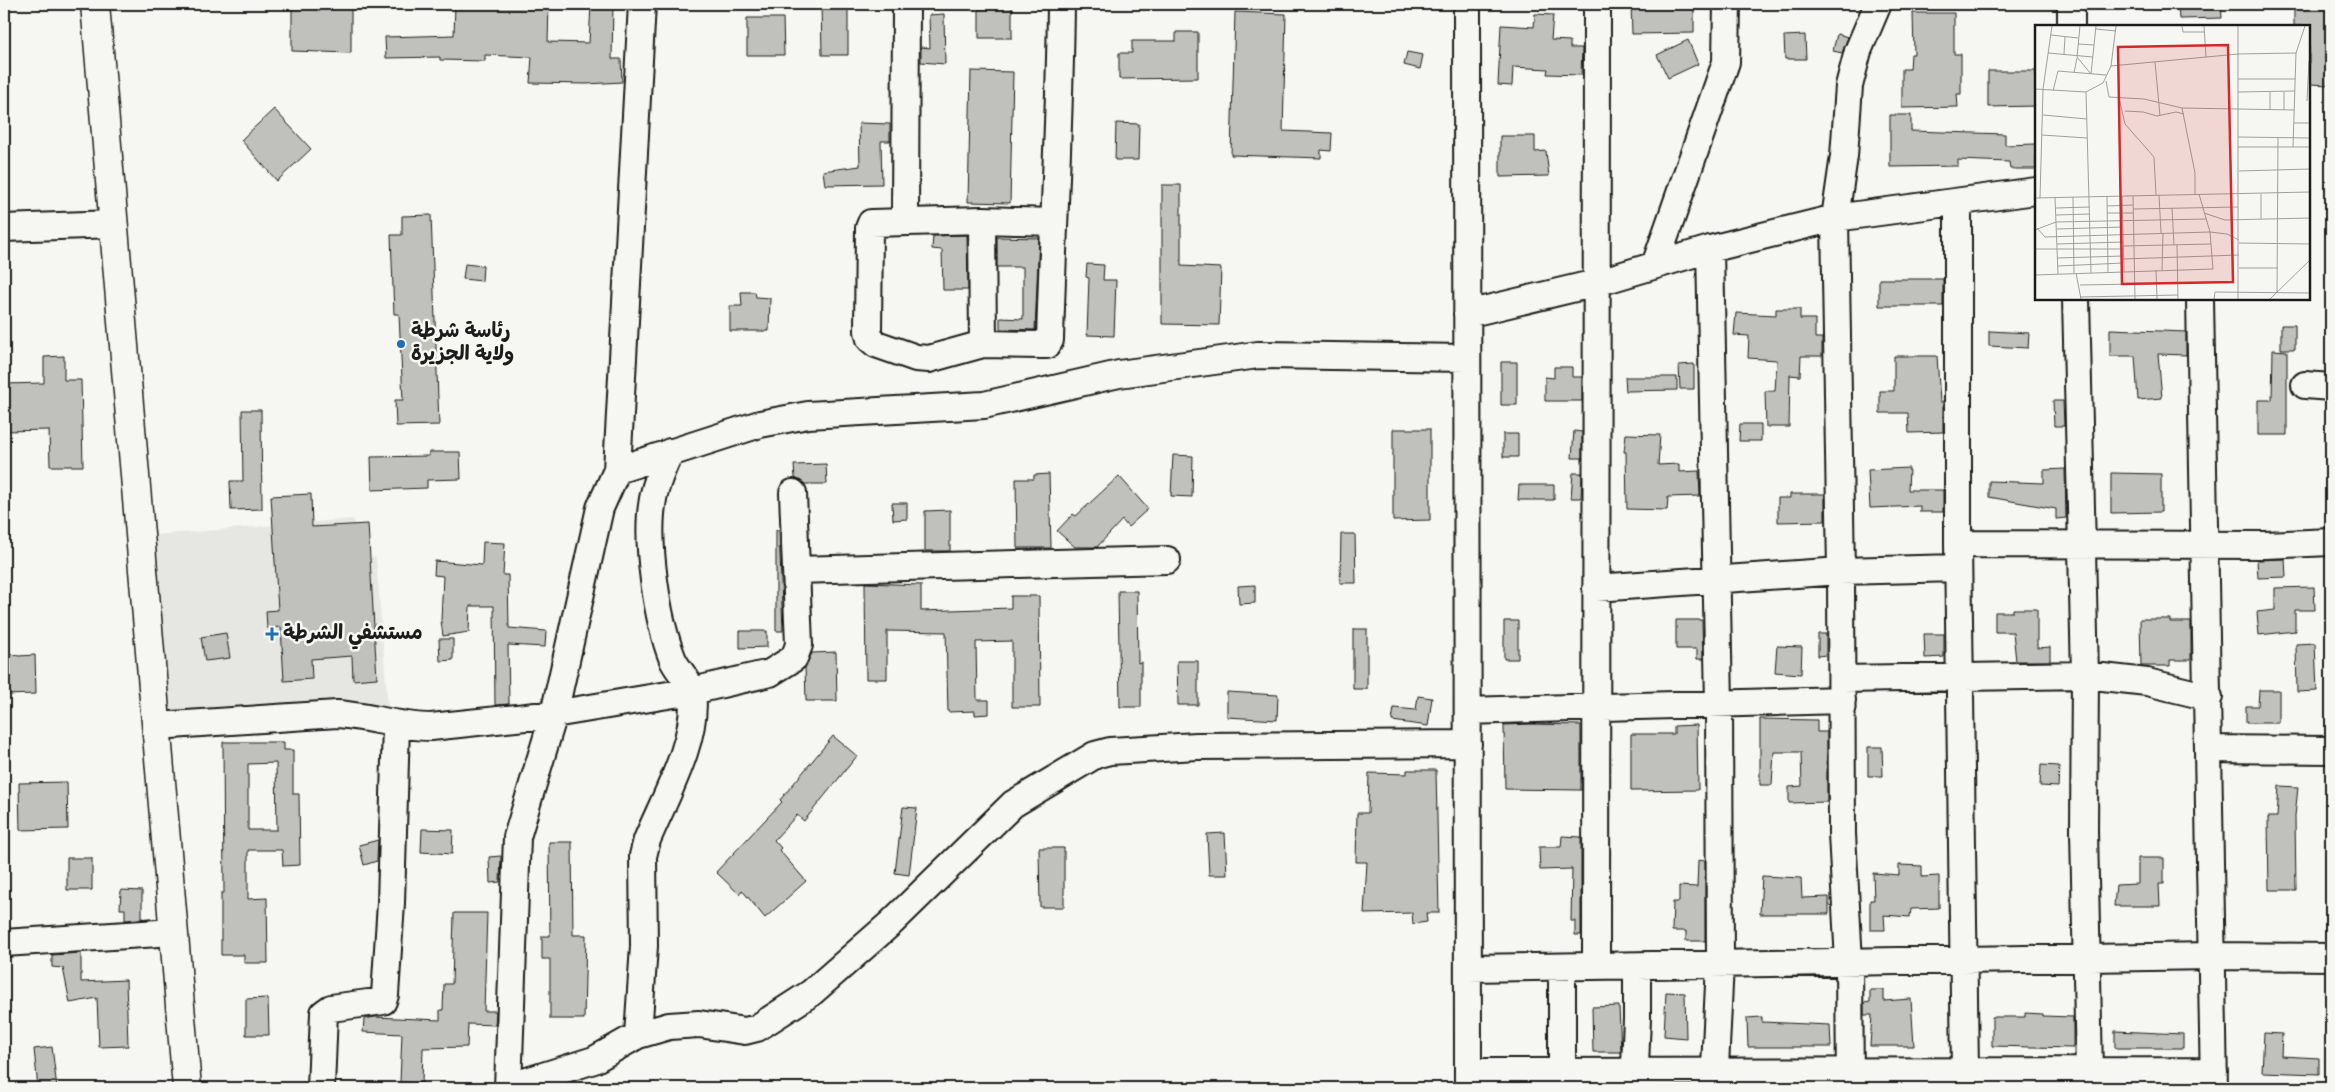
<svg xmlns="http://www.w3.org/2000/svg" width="2335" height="1092" viewBox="0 0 2335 1092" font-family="'Indie Flower','Playpen Sans Arabic',sans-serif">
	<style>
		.built { fill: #e6e6e2 }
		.building { fill: #c0c0bd; stroke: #1c1c1c; fill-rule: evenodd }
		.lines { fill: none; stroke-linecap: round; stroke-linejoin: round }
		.minor-casing { stroke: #1c1c1c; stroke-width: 30 }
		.major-casing { stroke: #1c1c1c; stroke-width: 31 }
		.minor { stroke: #f6f6f2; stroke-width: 26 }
		.major { stroke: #f6f6f2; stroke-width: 28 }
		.poi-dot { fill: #1f6fb2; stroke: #f6f6f2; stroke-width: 2 }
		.labels { text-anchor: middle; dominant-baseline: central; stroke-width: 5; stroke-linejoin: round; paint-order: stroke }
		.poi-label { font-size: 20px; font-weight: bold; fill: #1c1c1c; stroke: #f6f6f2; text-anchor: start }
		.inset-road { fill: none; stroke: #9f9f9c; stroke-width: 1 }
		.view { fill: #d62828; fill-opacity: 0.15; stroke: #d62828; stroke-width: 2.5 }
		.inset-edge { fill: none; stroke: #1c1c1c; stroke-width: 2.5 }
	</style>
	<rect width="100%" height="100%" fill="#f6f6f2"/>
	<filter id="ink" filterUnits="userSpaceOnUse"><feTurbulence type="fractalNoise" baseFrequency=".02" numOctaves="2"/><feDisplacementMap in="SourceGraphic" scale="10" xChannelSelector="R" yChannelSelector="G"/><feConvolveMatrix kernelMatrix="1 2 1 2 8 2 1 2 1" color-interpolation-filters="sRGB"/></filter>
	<g filter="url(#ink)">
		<path class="built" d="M354 519 357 558 376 557 388 710 170 727 155 535Z"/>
		<path class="building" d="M292 4H351V53L292 51Z
			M455 4H549L548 42 589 43 591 4H613L612 59H621L622 82 587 84 530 83 532 57 485 55V61L440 60V57L386 58 385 37 454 35Z
			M821 4H848V55H822Z
			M979 4H1012V38H979Z
			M1631 4H1694V33L1632 34Z
			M2178 4H2221L2222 18 2179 19Z
			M2294 4H2331V85L2309 84V26H2294Z
			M1235 12 1286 14 1283 131 1332 133 1331 151 1321 150V158L1231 155Z
			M1913 13H1954V54H1961V94H1957L1958 107 1902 108V69H1910L1911 54H1914Z
			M944 14 945 64 921 62V47L930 48 929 15Z
			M1535 14 1553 15 1551 40 1570 41V48H1582L1581 75 1547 74 1548 69 1513 67 1512 86 1498 85 1501 25 1534 27Z
			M747 18H783L784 55H747Z
			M1176 32H1198V78L1119 79V53H1132V41H1176Z
			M1837 34 1848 37 1842 53 1833 51Z
			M1805 35 1806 59H1785L1784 36Z
			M1688 40 1698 64 1668 78 1657 55Z
			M1407 52 1423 55 1420 69 1404 65Z
			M971 71 1013 72 1010 203 968 202Z
			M1988 71H2036V106L1988 107Z
			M274 109 311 149 277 181 241 140Z
			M1890 115H1911V131L2005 134V145L2036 144V169H2010L2009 162 1958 160V166L1890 167Z
			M859 123 890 124V141H881L882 184 825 185 823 171 860 166Z
			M1116 123 1139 124 1138 160H1115Z
			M1500 136H1535V152L1546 151 1549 176 1500 177Z
			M1162 185H1181V266L1221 268 1219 325 1162 324Z
			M431 215 439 425 396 426 395 400H403L399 314H394L391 235H402V216Z
			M967 235 968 290H943L942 250 932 249 933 236Z
			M997 237 1039 238 1035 330 1000 329V318L1023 319V267H997Z
			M465 264 483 266 482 281 463 279Z
			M1087 264 1104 265 1103 280H1116L1114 336 1087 335 1089 278 1086 277Z
			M1879 279H1943V306H1879Z
			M741 292H755L756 297 770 298 769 331H730V306H742Z
			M1776 309H1800V319H1815V338H1822V356H1801L1800 376 1790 375 1789 427H1766L1765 391H1775L1777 360 1748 358 1749 336 1734 335 1736 313 1776 315Z
			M2281 325H2295V349H2281Z
			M2110 329 2186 332V355L2158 354 2162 398 2138 400 2135 356H2110Z
			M1989 331 2029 333 2028 348 1989 346Z
			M2273 350 2287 351V435H2258V400H2272Z
			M64 356V380H81L83 466H50L49 430 4 431V384L44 383V357Z
			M1894 356H1937L1940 402H1943V432L1909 433 1908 413H1880V391H1894Z
			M1501 362H1517V405H1501Z
			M1694 364V389H1680L1679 365Z
			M1554 367H1572V377H1582V401H1545V377L1554 378Z
			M1625 377H1677V390L1626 391Z
			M2053 401H2063L2064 426H2054Z
			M242 410H261L262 509 231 510 230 481H243Z
			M1740 424H1761V441H1739Z
			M1393 429H1430V520L1393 521Z
			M1574 431 1582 432V458H1572Z
			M1503 434H1518V457H1503Z
			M1626 434 1660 435 1658 465 1679 464V472L1699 471 1700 496 1668 497 1667 510 1627 509 1626 452H1624Z
			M429 452H460L461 479 427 480V488L372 490 371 457 429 456Z
			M1173 455 1193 456 1192 497 1171 496Z
			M826 464 827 484H805L795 478 794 465Z
			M1909 468 1908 490H1943V512H1920V506L1870 508 1868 470Z
			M2065 469 2066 518 2056 519V509L1989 497V481L2044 483V470Z
			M1573 473H1582L1581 498H1571Z
			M2111 473 2161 474V512L2111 513Z
			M1049 474 1051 548H1017L1016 479H1034V475Z
			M1119 476 1148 509 1128 527 1122 520 1097 547H1075L1057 531 1073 514 1076 516Z
			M1519 485H1554V500H1518Z
			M311 494 312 527 368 524 377 678 353 680 352 656 311 659 312 679 284 681 281 627 267 628 266 611 278 610 271 496Z
			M1790 494H1825V521L1778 522V498H1790Z
			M892 503H907V519L893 520Z
			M950 510V551H925V511Z
			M776 530H779L783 631H776Z
			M1341 534H1355L1356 583H1340Z
			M483 542 505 543 503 575H508L509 628 546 631 545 647 508 645 509 704 495 705 494 606H470L469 632 443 636 441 621 443 576 434 575 435 561 482 565Z
			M2285 559 2286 577 2258 578 2257 560Z
			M865 583 921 585V611L1011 608V596H1039L1040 707H1012V641L976 642 977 700H989V714L975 715V711L948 712 946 632 887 631V679H866Z
			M1255 585V603L1239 604 1238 586Z
			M2314 587 2315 610H2295V631L2259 635 2257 612 2275 610V588Z
			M1118 591H1137L1138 663 1141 662V707H1120Z
			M2013 609H2037V648L2050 647V661H2016L2013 632H1995V612H2013Z
			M2140 619H2170V622H2191V660H2170V666H2141Z
			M1676 620H1702L1703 659H1697V649H1676Z
			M1504 621H1518V659H1504Z
			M1353 629H1367V689H1353Z
			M740 631H767V647L740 648Z
			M226 633 230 658 205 661 201 637Z
			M1818 634H1826V655L1818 656Z
			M1924 634H1944V657L1925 658Z
			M439 639H453V660L440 661Z
			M2315 643 2317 691 2297 692 2296 644Z
			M1777 646 1802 647 1801 674 1775 672Z
			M836 652 837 701H806L805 667 812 653Z
			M4 653 19 656 35 655 36 694 4 695Z
			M1177 661H1198V705H1178Z
			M2259 690H2279V723H2246V706H2258Z
			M1227 692 1278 695 1277 720 1227 717Z
			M1418 696 1432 698 1428 726 1392 721 1394 708 1416 710Z
			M1760 719 1817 720V732H1827V802L1789 803V787L1802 786 1801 752H1774L1772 785H1760Z
			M1530 724 1581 725V790L1505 789 1504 725Z
			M1697 725 1698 790 1631 791V734H1674V726Z
			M833 736 857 756 804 821 797 815 774 840 781 848 779 850 806 881 765 918 742 890 739 894 716 872 782 802 780 800Z
			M223 742H284V750H293V794H299L300 865 283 866 282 850H248V899L267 898 268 963H244V955H221V893H224ZM276 763 277 830H248V764Z
			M1868 747H1882L1883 776H1868Z
			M2041 765 2059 766 2058 787 2040 786Z
			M1407 770H1436L1439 913H1426L1427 922 1413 924 1412 913 1364 914 1367 862H1356L1357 813H1368L1369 773 1407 774Z
			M67 782 68 829 20 830 19 783Z
			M2279 786 2298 787 2295 816 2296 890H2269L2268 817H2277Z
			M903 807 917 808 909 875 895 873Z
			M422 829 453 830 452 854 421 852Z
			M1225 833 1227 875H1209L1207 834Z
			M1562 836 1581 837V935H1575V921H1571L1572 869 1540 870 1539 847H1561Z
			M378 840 377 861 364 865 359 845Z
			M549 842H572L573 935H586L584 1019H550V959H542V936H550Z
			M1039 848H1064V907H1040Z
			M501 856 500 882 490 883 489 857Z
			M67 858H92V890H67Z
			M2138 858H2164V884H2159L2160 906H2114L2116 885 2138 884Z
			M1698 860 1705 861V941H1686V931H1672L1673 902H1679V886L1697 887Z
			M1899 865 1922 866V877L1939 876V908L1911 909 1910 917 1884 915 1885 930H1870V900H1874L1873 873 1899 875Z
			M1762 876 1801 878 1802 898 1829 897V914H1760Z
			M121 890 142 891V919L151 918 125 920V909H120Z
			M454 913H487L484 1011H496L495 1025 468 1024 467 1047 423 1048 422 1083 400 1082 402 1034 363 1032 364 1019 375 1017 440 1020V1010H443L444 984H452Z
			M81 953V982L126 980 128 1046 99 1047 97 998 70 1003 63 968 52 967V955Z
			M1870 990H1884V1001L1911 999 1914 1046H1870L1872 1015H1864V1003L1870 1002Z
			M1666 992 1685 993 1686 1038 1664 1036Z
			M268 998 269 1035H246V999Z
			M1619 1006 1621 1052H1593L1592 1007Z
			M2025 1013 2043 1014V1016L2073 1017V1048L1992 1046V1017H2025Z
			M1762 1017V1022L1830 1025 1831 1047H1748L1747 1018Z
			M2115 1031 2183 1034V1048H2115Z
			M2264 1033 2282 1034 2281 1056 2319 1058V1074L2262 1072Z
			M52 1047 57 1088H38L34 1049Z"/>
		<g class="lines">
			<defs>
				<path id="minor" d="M1467 4 1468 1088
					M2071 4V26
					M1958 202V544L1965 1071
					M905 220 906 4
					M982 220 983 344
					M1053 222 982 220 871 223 869 228 868 331 870 339 876 344 916 358 929 359 983 344 1041 345H1047L1050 340C1053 228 1060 116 1061 4
					M4 228 114 224
					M1710 249 1719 703 1720 964 1714 1088
					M1655 265 1726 62 1727 4
					M2076 299 2085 675 2084 831 2089 1072
					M2200 299 2214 1088
					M1467 314 1596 283 1710 249 1835 218 2036 191
					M2305 385 2331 387
					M617 470 760 424 808 415 984 405 1119 374 1258 355 1467 358
					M1958 544 2265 545 2331 542
					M796 570 1167 560
					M1596 588 1841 571 1958 568
					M1842 679 2085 675 2147 682 2209 697
					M1468 711 1842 700
					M156 726 337 714C369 716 399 727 431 727L554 714 692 691 770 673 794 658 799 645 793 493
					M2209 749 2331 750
					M4 943 174 932
					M1596 966 1597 4
					M1468 968 2212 956 2331 957
					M638 1035 644 946 643 856 647 840C664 799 699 738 692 693 690 681 678 671 673 660 657 620 645 541 653 499 656 482 663 467 670 452
					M1468 1072 2214 1071
					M508 1087 594 1060 638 1035 669 1026 699 1024 745 1031 757 1028 811 993 891 923 1013 804 1095 755 1110 751 1197 746 1468 744
					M321 1088 324 1013 331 1008 383 1001 385 995 391 903 396 724
					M508 1088 517 837 554 714 600 508 617 470 642 4
					M1562 1088V967
					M1634 1088 1637 1019V966
					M1850 1088 1849 962 1842 834 1841 571 1835 218 1844 156 1849 86 1858 51 1878 4"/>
				<path id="major" d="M95 4 187 1088"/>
			</defs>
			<use href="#minor" class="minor-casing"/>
			<use href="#major" class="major-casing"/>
			<use href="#minor" class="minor"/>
			<use href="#major" class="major"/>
		</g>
	</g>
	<g class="poi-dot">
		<circle cx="401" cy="344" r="5"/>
		<path d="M269.5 626.5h5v5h5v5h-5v5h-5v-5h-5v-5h5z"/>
	</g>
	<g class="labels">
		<g class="poi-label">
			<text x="411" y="332">رئاسة شرطة<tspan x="411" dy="23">ولاية الجزيرة</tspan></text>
			<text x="283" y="634">مستشفي الشرطة</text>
		</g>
	</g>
	<g transform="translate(2035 25)">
		<rect width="275" height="275" fill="#f6f6f2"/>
		<path class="inset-road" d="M45 1 42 32 56 49M147 1 148 7H170M169 1 171 32M203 1V29L261 28M61 4 81 6M16 10 43 13M43 19 59 20M13 28 58 32M29 29 30 12M120 37 125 91M76 41 81 1M39 48 42 33M56 49 61 1M203 54H260M71 56 74 72 109 74 147 83 259 85M0 64 51 67 68 58 76 41 203 29V274M18 66 23 46 71 50M51 67 56 248M203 67 260 66M235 67V85M84 73 90 99 119 132 121 170M272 76 274 36M147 83 160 148V169M249 85V67M90 86 108 87 122 91 141 87 149 89M8 90 52 94M259 98H275M7 110 52 113M203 112 275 113M203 122H275M258 122 261 28 270 1M204 146 275 144M226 169V194M124 170 126 208M72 171 73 247M87 171 89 247M98 171 100 274M38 172 39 248M0 173 275 167M5 173 8 64 17 1M20 173 23 249M72 181 98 180M21 183 55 182M137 183 139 220M98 184 203 182M72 188H98M169 188 190 195 275 193M21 190 55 189M2 203 10 212 175 207 192 209 204 215M22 204 88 202M0 205 21 197 171 194M204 218 275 219M22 219 88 217M142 220 143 274M88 221 176 219M0 224H88M22 233 88 231M88 234 204 230M23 241 88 238M204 243H243M121 245 122 274M127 245 128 208M41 248 46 274M0 250 178 244 175 207 164 169M121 258H143M45 260 100 259M242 268 243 112M45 272 143 270M179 274 180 267 275 268M235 274 275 235"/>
		<path class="view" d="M193 20 198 257 87 259 83 22Z"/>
		<rect width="275" height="275" class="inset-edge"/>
	</g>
	<rect width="2335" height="1092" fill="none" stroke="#f6f6f2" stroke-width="20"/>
	<rect x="10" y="10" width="2315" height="1072" fill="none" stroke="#1c1c1c" stroke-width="2" filter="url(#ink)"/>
</svg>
